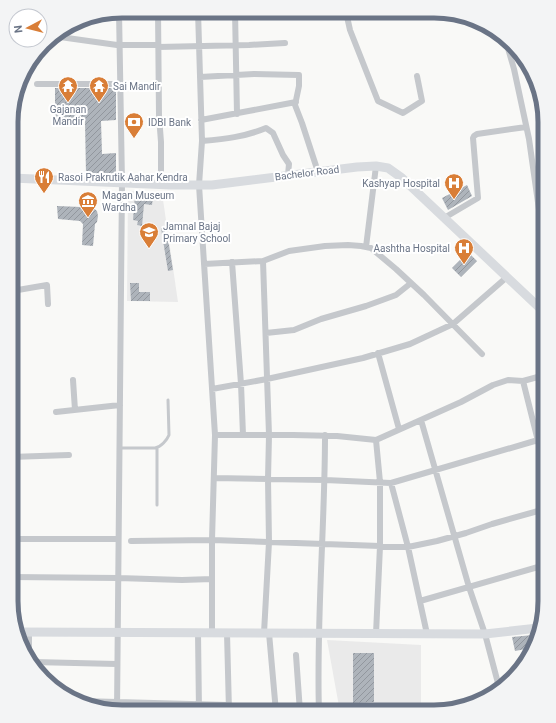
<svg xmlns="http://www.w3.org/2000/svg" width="556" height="723" viewBox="0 0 556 723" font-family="Roboto,sans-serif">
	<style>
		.built { fill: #eaeaea }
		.building { fill: url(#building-hatch) }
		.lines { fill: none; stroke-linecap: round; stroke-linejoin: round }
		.lane { stroke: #c5c8cc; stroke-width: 3 }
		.street { stroke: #c5c8cc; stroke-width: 6 }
		.secondary { stroke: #d8dbdf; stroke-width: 9 }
		.labels { text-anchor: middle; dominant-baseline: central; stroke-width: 4; stroke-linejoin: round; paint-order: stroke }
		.poi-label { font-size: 10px; fill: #6a7486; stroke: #fff; text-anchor: start }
		.street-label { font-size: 10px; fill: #6a7486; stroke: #fff }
		.rim { fill: none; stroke: #6a7486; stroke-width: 5 }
	</style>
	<defs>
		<pattern id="building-hatch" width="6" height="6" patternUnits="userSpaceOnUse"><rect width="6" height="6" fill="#aeb4bb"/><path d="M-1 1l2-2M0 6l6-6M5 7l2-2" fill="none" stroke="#92979e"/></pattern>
	</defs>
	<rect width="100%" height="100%" fill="#f9f9f7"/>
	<path class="built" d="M128 191 162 193 178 302 127 301Z
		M327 640 421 645V712H340Z"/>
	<path class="building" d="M55 88H116V120L101 121 102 154 116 153V174H86L85 121 55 122Z
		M467 185 472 196 448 210 442 198Z
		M135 196 153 197 152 205 144 204 142 226 137 225 138 221 133 220Z
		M57 206 81 207 87 206H91L97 211 98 216 97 222 95 224 93 246 82 245 83 224 80 221 58 219Z
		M166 227 173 270 168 271 161 228Z
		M468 252 477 261 461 277 452 268Z
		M130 283H139V292H150V301H131Z
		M533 635 534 640 531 648 515 651 512 637Z
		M353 653H374V702L353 703Z"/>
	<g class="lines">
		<path class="lane" d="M119 448H155C161 447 167 440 169 435L168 400
			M157 505V448"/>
		<path class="street" d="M158 11 159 116 161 142V185
			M198 11 202 141 199 185 215 435 212 540V633
			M235 11 237 114
			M346 12 350 30 378 101 403 113 422 101 417 76
			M53 36 117 45H158
			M505 38 514 69 529 139 545 252
			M158 47 249 45 285 43
			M200 77 254 74 299 75V86L295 105 302 123 318 172
			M37 84H120
			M201 120C233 114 264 108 296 102
			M202 141C224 139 245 137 266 128L273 133 283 155 289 164 288 175
			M444 218 478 198 473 138 474 136 477 134 526 127
			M366 247 376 166
			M263 261 269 435 268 479 269 542 264 633
			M232 262 241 384 243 435
			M204 264 263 261 289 251 325 246 348 245 361 246 371 248 396 269 424 295 482 354
			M12 291 47 285 48 304
			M266 333 294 330 321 319 366 306 396 295 411 283
			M378 353 399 429
			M73 380 75 410
			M523 381 545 469
			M212 389 267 379 363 358 410 344 453 324 507 277
			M56 412 120 405
			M421 420 469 587 485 634 499 687
			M215 435H293L337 436 376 440 461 402 493 385 508 380 523 381 545 375
			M11 457 69 455
			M214 478 325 480 391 483 538 440
			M391 483 408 547 427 634
			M11 539H118
			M131 541 212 540 408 547 437 541 466 533 492 524 545 509
			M11 577 118 578 182 580 212 579
			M420 601 545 565
			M29 632V658
			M198 633 199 711
			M227 633 229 711
			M269 633 276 712
			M376 634 380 546V482L376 440
			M296 655 300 712
			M33 662 117 664
			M82 701 117 702 228 705
			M117 711 122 183 119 11
			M319 712C316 620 325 528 325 435"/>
		<path class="secondary" d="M12 178 171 185H212L357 167 376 166 388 168 402 178 545 313
			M18 632 485 634 538 628"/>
	</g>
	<defs>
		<symbol id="temple-pin" viewBox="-11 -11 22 30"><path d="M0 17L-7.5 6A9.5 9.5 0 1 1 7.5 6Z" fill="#d97e37" stroke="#fff"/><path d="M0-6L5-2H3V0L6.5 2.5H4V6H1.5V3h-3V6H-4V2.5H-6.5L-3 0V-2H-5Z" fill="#fff"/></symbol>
		<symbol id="bank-pin" viewBox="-11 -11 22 30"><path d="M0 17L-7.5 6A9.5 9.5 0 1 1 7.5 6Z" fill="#d97e37" stroke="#fff"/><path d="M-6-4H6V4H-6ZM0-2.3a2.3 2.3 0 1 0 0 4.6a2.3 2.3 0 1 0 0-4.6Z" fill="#fff"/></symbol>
		<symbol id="restaurant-pin" viewBox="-11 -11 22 30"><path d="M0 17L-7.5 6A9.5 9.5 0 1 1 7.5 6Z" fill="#d97e37" stroke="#fff"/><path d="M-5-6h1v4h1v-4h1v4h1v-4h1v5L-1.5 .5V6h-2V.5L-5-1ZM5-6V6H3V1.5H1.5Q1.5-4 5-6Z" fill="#fff"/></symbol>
		<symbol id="hospital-pin" viewBox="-11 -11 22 30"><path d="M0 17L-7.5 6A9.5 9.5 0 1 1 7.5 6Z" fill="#d97e37" stroke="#fff"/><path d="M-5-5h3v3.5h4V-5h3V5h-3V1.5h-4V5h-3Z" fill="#fff"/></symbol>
		<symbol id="museum-pin" viewBox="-11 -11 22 30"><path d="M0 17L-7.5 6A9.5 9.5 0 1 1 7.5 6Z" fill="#d97e37" stroke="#fff"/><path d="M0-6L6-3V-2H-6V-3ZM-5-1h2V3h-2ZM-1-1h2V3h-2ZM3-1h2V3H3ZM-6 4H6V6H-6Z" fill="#fff"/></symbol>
		<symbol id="school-pin" viewBox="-11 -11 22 30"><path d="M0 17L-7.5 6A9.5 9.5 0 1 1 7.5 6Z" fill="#d97e37" stroke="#fff"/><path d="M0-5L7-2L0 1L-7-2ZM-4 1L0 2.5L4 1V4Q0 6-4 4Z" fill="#fff"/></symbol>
	</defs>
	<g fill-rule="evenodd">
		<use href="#temple-pin" x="57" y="75" width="22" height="30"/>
		<use href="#temple-pin" x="88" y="75" width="22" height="30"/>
		<use href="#bank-pin" x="123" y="111" width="22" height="30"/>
		<use href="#restaurant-pin" x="33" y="166" width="22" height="30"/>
		<use href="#hospital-pin" x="443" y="172" width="22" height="30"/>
		<use href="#museum-pin" x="77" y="190" width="22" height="30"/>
		<use href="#school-pin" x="138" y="221" width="22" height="30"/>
		<use href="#hospital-pin" x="453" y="237" width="22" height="30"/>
	</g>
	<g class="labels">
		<g class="poi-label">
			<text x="113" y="86">Sai Mandir</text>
			<text x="68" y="109" text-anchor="middle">Gajanan<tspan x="68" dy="12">Mandir</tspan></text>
			<text x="148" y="122">IDBI Bank</text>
			<text x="58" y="177">Rasoi Prakrutik Aahar Kendra</text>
			<text x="440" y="183" text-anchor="end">Kashyap Hospital</text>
			<text x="102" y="195">Magan Museum<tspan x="102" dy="12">Wardha</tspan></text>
			<text x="163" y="226">Jamnal Bajaj<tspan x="163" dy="12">Primary School</tspan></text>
			<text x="450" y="248" text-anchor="end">Aashtha Hospital</text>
		</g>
		<g class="street-label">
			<text transform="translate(307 173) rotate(-7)">Bachelor Road</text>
		</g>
	</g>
	<path d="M0 0H556V723H0ZM122 18H434A104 104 0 0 1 538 122V601A104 104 0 0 1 434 705H122A104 104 0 0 1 18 601V122A104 104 0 0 1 122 18Z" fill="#f3f4f5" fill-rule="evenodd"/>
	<path class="rim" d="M122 18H434A104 104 0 0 1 538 122V601A104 104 0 0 1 434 705H122A104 104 0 0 1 18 601V122A104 104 0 0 1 122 18Z"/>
	<g transform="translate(28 28) rotate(263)"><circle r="19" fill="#ffffff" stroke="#c3c7cf"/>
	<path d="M0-3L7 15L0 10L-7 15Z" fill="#d97e37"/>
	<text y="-6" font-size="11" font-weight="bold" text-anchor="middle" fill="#6a7486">N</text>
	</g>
</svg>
